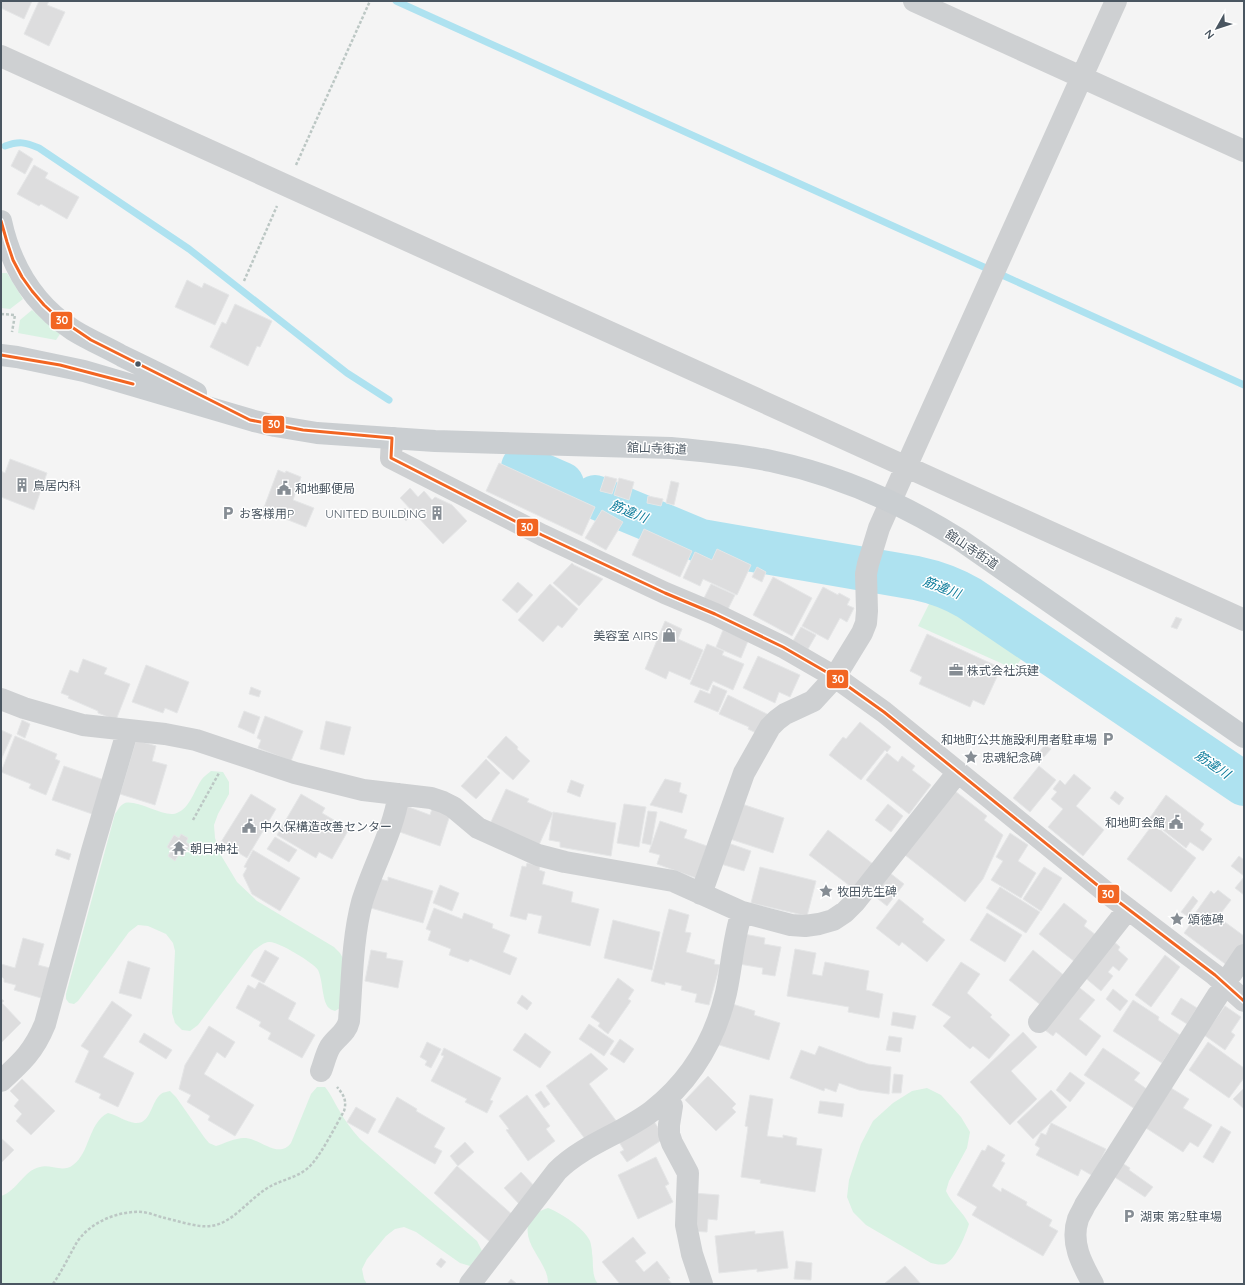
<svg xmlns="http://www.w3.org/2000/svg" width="1245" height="1285" viewBox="0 0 1245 1285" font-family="Quicksand,'Noto Sans JP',sans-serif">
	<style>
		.green { fill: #d9f2e3 }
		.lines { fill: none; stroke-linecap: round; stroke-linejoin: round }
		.stream { stroke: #aee2f0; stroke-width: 7 }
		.river { stroke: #aee2f0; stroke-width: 44 }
		.building { fill: #ddddde; stroke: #e5e6e7 }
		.path { stroke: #bcc7c4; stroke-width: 2.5; stroke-dasharray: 3 2; stroke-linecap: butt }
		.minor { stroke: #ced0d2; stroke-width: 22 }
		.major { stroke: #caced1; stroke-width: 22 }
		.bus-1-casing { stroke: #fff; stroke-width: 6 }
		.bus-1 { stroke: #f26522; stroke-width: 3 }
		.bus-dot { fill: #4a5661; stroke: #fff; stroke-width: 1.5 }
		.labels { text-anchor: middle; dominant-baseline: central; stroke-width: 3; stroke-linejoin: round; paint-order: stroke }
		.street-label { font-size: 12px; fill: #4a5661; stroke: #fff }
		.poi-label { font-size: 12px; fill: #4a5661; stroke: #fff; text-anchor: start }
		.water-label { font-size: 13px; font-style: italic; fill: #0c7c9b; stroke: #fff }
		.line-badge { stroke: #fff; stroke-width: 1.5 }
		.badge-label { font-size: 11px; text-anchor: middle; font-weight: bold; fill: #fff }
	</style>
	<rect width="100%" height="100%" fill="#f4f4f4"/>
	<path class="green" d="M1 273H7L23 299 10 309 1 308Z
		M32 310 51 327 60 334 56 340 18 333 20 320Z
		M872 577 928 588 953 598 1029 648 1014 669 918 626 929 604 872 578Z
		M211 771 223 772 229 782V794L218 814 214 825 215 838 222 857 237 882 257 901 334 947 340 953 344 960 340 1008 335 1011C333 1010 331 1010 329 1008 322 1002 323 980 318 970 314 963 279 942 270 942 265 941 259 947 254 950L198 1025 190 1031 182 1030 175 1023 172 1013 175 951 173 943 166 934 148 926 138 925 129 932 78 1001 74 1004 69 1003 66 999V994L115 814C118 810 120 805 125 803 137 800 160 815 173 814 189 812 194 790 202 779 204 776 208 774 211 771Z
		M317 1087H325C331 1094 334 1102 339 1110 345 1121 352 1130 360 1139L477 1241 482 1251 470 1266 460 1263 416 1232 404 1227 395 1229 386 1236 367 1259 362 1269 364 1279 367 1284H1V1196C17 1191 24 1170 40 1167 50 1164 63 1173 73 1165 90 1153 88 1123 108 1113 117 1115 126 1122 135 1123 151 1125 151 1101 161 1094 163 1092 167 1092 170 1091L176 1097 204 1137 209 1143 216 1146C225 1143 237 1137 246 1138 262 1140 279 1159 291 1143L311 1094Z
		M927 1088 941 1095 961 1117 970 1132 967 1148 949 1181 946 1191C952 1204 963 1212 969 1224 966 1234 956 1258 947 1263 942 1266 936 1264 931 1263L866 1225 853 1212 847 1197 849 1180 861 1144 873 1121 893 1103 912 1091Z
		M548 1208C561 1213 584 1228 590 1241 591 1244 592 1250 592 1253 594 1264 591 1275 598 1284H548C549 1262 521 1245 529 1222 532 1213 540 1211 548 1208Z"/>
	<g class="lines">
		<path class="stream" d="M396 1 986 268
			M5 146C19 141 25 142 39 148L189 249 347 373 389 400
			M1002 275 1244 385"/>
		<path class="river" d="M523 467 562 484
			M595 497 701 541 916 578C935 582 952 588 969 598L1244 784"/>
	</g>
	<path class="building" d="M1 1H32L24 19 1 8Z
		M39 1H49L47 5 65 12 49 46 24 34Z
		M19 150 33 159 25 174 11 166Z
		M34 165 48 173 45 178 79 197 67 219 41 204 39 206 17 194Z
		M187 280 202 288 204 283 229 295 215 325 175 307Z
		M235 304 272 321 260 347 257 346 248 366 210 347 222 322 226 324Z
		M10 459 47 473 34 510 1 497V471L5 473Z
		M499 463 595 507 582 536 486 491Z
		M278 470 285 473 286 471 301 477 293 500 314 508 306 527 263 510Z
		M605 476 617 479 612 494 600 491Z
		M619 478 634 482 629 500 614 495Z
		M671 481 679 483 674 505 666 503Z
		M410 488 418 497 424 491 432 500 435 497 452 505 467 521 443 544 400 498Z
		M648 496 663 499 661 506 647 503Z
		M405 508 411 516 406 521 400 513Z
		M602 510 623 522 606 550 585 538Z
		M644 529 692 551 680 577 632 555Z
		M717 549 751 565 737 595 703 579 700 586 683 578 695 552 712 560Z
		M572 563 574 565 603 579 579 606 553 583Z
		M757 567 766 572 762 582 752 577Z
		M773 577 812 598 792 636 753 615Z
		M518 582 533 595 517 613 502 600Z
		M550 584 578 609 562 628 558 625 543 642 518 620Z
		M711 584 735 595 728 609 704 598Z
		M823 587 838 595 839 593 850 599 847 605 854 608 847 622 840 618 828 640 802 626Z
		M1176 617 1182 619 1177 629 1171 627Z
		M665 621 682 629 678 639 703 650 690 680 669 671 666 679 645 669Z
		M801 627 816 635 808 649 793 641Z
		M723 630 748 641 741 658 716 647Z
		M927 634 1001 668 984 705 973 700 970 707 919 684 922 677 910 671Z
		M707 644 724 651 722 655 744 664 733 690 713 681 708 691 690 684Z
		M758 656 800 675 790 697 779 692 775 703 743 688Z
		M83 659 107 668 104 674 130 684 116 720 98 713V711L68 698 69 696 61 693 70 670 78 673Z
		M146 665 189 682 177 713 165 708 163 713 132 702Z
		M713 685 727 691 718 712 694 702 700 690 710 694Z
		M251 687 261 691 259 697 249 694Z
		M728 695 769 715 760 735 748 729 749 727 719 714Z
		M244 711 260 717 254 734 238 727Z
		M265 716 303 731 291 761 258 748 261 740 257 738Z
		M22 720 30 724 25 738 17 734Z
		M326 721 351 727 344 755 320 749Z
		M860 722 891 747 887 752 885 750 861 780 829 755 843 737 846 739Z
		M1 730 12 735 1 760Z
		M15 736 57 754 55 759 60 761 46 795 29 788 31 784 1 772Z
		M506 736 518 747 517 749 530 761 513 780 487 757Z
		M136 740 156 746 152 761 167 765 155 805 120 794Z
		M1045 745 1051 749 1044 757 1039 752Z
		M887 753 898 762 902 756 915 766 912 770 931 785 909 814 866 780Z
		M486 759 500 773 476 799 461 786Z
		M64 766 107 781 95 815 52 800Z
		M1039 766 1056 780 1030 812 1013 798Z
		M1074 774 1091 788 1076 806 1104 830 1083 856 1048 827 1063 809 1051 799 1057 792 1053 789 1060 780 1065 785Z
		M665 779 681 783 679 792 687 795 682 813 650 805Z
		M571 780 584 785 580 797 567 792Z
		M506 789 529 799 527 802 553 813 539 845 490 824Z
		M955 791 987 816 984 820 1003 835 983 879 965 902 905 855Z
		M1115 791 1124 798 1119 805 1110 798Z
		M251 794 276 809 247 858 221 842Z
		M301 794 325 808 322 813 349 829 332 859 319 852 316 858 277 835Z
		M1166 795 1204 824 1200 830 1212 839 1203 851 1190 842 1186 848 1149 819Z
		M624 804 646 807 639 847 617 843Z
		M742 804 784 818 773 853 730 839Z
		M888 804 903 816 891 832 875 820Z
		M406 806 430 815 432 809 450 815 440 846 397 831Z
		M648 811 657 812 651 845 642 843Z
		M553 812 616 823 611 856 560 847V842L549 840Z
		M660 821 687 830 684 838 707 846 696 878 657 864 660 855 649 852Z
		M1153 824 1196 858 1171 892 1127 859Z
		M828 830 873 864 854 889 809 855Z
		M1010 833 1028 845 1018 861 1036 873 1021 898 991 880 1003 861 996 857Z
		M181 834 188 838 186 842 190 845 183 857 179 854 175 861 168 856 171 850 167 847 174 835 179 838Z
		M275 837 297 850 289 862 267 849Z
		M728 843 751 851 744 871 721 864Z
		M57 849 71 854 69 860 55 855Z
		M253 850 300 878 280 911 252 894 243 875 247 868 244 867Z
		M1239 856 1244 860V876L1231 866Z
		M527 863 540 866 539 870 545 872 542 884 573 892 571 902 599 909 590 946 538 933 542 916 528 913 526 920 510 916 522 866 526 867Z
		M760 867 816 881 807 916 751 903Z
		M1044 867 1062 878 1041 911 1023 899Z
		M890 873 904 884 887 906 873 895Z
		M388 877 433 891 423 923 371 908 379 879 388 881Z
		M1244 877V895L1235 888Z
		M440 885 459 893 452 911 433 903Z
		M1000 887 1040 912 1026 933 986 908Z
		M1218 890 1231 900 1218 917 1244 936V944L1228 966 1184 933 1198 914 1196 912 1211 891 1214 894Z
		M1193 896 1198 901 1187 916 1181 912Z
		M899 899 924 919 922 922 945 940 927 962 902 942 899 946 876 928Z
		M1064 903 1087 921 1084 926 1100 938 1079 965 1039 934Z
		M434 908 462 919 464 913 493 924 492 928 510 935 503 952 517 958 510 975 470 959 468 962 449 955 451 949 428 940 431 931 426 929Z
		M669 909 689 915 685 932 691 933 686 952 715 960 714 964 720 965 709 1005 695 1002 697 994 681 990 682 986 665 982V985L651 981Z
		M987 913 1022 935 1005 962 970 940Z
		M613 920 660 932 652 970 604 958Z
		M744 934 765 938 764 944 781 947 775 976 762 974 763 968 739 964Z
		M23 938 44 944 38 965 50 968 41 998 14 990 16 985 4 982V979L1 976V964L15 968Z
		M1112 940 1120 947 1118 950 1128 959 1119 971 1113 966 1108 972 1113 976 1101 991 1083 976Z
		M795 949 816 953 812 974 822 976 825 962 869 971 866 990 883 994 879 1018 848 1012 849 1007 787 996Z
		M265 950 279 958 264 983 251 976Z
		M371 950 387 953 386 958 403 961 398 988 365 981Z
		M1033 950 1066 977 1042 1006 1009 980Z
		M1165 955 1180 967 1151 1007 1135 995Z
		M128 961 150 968 141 999 119 993Z
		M961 962 980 974 967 993 992 1015 990 1017 1010 1035 989 1059 973 1046 970 1049 943 1026 951 1017 932 1005Z
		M618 978 634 990 628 999 631 1001 608 1034 598 1026 600 1023 591 1017Z
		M259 982 296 1003 288 1019 315 1035 302 1058 268 1039 271 1033 259 1026 261 1022 236 1008 248 985 255 989Z
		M1076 985 1095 1000 1079 1019 1101 1036 1086 1056 1056 1032 1053 1036 1042 1028Z
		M1113 989 1128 1001 1120 1011 1106 999Z
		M522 995 532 1003 527 1010 517 1003Z
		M1 998 4 1001 2 1003 21 1023 1 1043Z
		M1181 998 1197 1008 1187 1024 1171 1014Z
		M1133 1000 1159 1017 1158 1020 1180 1035 1162 1063 1113 1031Z
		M112 1001 132 1015 103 1057 134 1073 118 1107 99 1098 101 1094 75 1082 89 1051 81 1046Z
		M729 1003 755 1011 754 1015 780 1023 769 1060 716 1044Z
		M1225 1006 1241 1017 1231 1032 1235 1035 1225 1050 1204 1035Z
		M893 1012 916 1016 913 1029 891 1025Z
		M589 1024 614 1041 604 1056 579 1039Z
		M209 1026 235 1042 225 1058 217 1052 204 1074 254 1105 235 1136 208 1120 210 1116 187 1102 191 1095 179 1089 185 1065Z
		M1023 1032 1037 1047 1011 1071 1037 1099 1010 1125 970 1082Z
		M144 1033 172 1050 166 1059 139 1042Z
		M525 1033 551 1052 540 1068 513 1050Z
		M889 1036 902 1038 900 1052 886 1050Z
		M620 1039 634 1049 624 1063 610 1054Z
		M427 1042 441 1049 431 1068 425 1065 427 1061 420 1057Z
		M1208 1042 1244 1068V1078L1229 1098 1189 1070Z
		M819 1046 868 1064 891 1067 889 1094 859 1090 839 1083 836 1092 825 1088 824 1091 790 1078 801 1050 815 1055Z
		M444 1048 501 1078 490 1100 493 1101 487 1113 465 1102 467 1099 431 1081 444 1056 441 1055Z
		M1103 1048 1140 1073 1134 1080 1148 1090 1135 1109 1084 1075Z
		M591 1053 608 1069 589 1084 617 1122 585 1139 546 1086Z
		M1070 1072 1085 1083 1070 1102 1056 1090Z
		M894 1074 903 1075 901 1093H892Z
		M708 1076 736 1104 732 1108 736 1112 716 1131 685 1100Z
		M22 1079 55 1111 31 1135 16 1121 22 1114 14 1106 19 1100 10 1091Z
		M1171 1088 1189 1099 1183 1108 1212 1125 1198 1147 1190 1142 1183 1152 1146 1128Z
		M1244 1088V1109L1233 1099Z
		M1051 1090 1067 1107 1033 1139 1017 1122Z
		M541 1091 550 1104 544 1108 535 1095Z
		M527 1095 550 1126 546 1129 555 1141 528 1161 506 1130 509 1129 499 1116Z
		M750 1095 773 1099 767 1136 783 1138V1135L797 1138 796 1145 822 1149 815 1192 760 1183 761 1180 741 1177 748 1127 745 1126Z
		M397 1097 417 1109 416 1111 445 1128 434 1147 442 1151 435 1164 378 1132Z
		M820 1101 844 1104 842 1117 818 1113Z
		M356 1107 376 1119 368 1134 347 1122Z
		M653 1120 665 1138 627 1162 620 1152 624 1150 619 1142Z
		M1051 1123 1106 1149 1093 1176 1081 1169 1078 1176 1036 1155 1040 1148 1035 1145 1041 1133 1046 1135Z
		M1221 1126 1231 1132 1213 1163 1203 1157Z
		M1 1138 14 1150 1 1163Z
		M465 1142 474 1152 458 1166 450 1156Z
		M988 1145 1005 1155 1001 1161 1005 1163 992 1186 1001 1192 1002 1188 1027 1202 1026 1205 1052 1220 1049 1226 1058 1231 1043 1256 972 1215 977 1207 957 1195 982 1150 985 1151Z
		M656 1157 669 1184 665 1186 673 1202 638 1219 618 1175Z
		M1122 1163 1130 1168 1129 1170 1153 1187 1145 1197 1113 1176Z
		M457 1166 514 1216 490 1242 434 1193Z
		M521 1172 537 1189 520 1205 504 1188Z
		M693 1193 719 1195 717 1220 708 1219 707 1232 690 1231Z
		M755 1231V1234L783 1231 788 1268 757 1272V1269L719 1273 715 1236Z
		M633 1237 646 1253 635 1261 644 1272 657 1261 670 1278 668 1279 672 1284H620L602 1262Z
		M441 1258 446 1262 441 1268 436 1264Z
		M796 1261 812 1263 811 1280 794 1279Z
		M905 1266 921 1284H884Z
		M511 1279 517 1284H507Z"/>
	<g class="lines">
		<path class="path" d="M296 165 370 1
			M244 281 277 206
			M1 314 15 315 12 332
			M193 820 219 773
			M53 1284C62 1271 69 1256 77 1242 89 1224 113 1213 134 1212 143 1211 152 1214 161 1217 175 1220 197 1228 211 1226 234 1223 250 1197 271 1186 284 1179 300 1177 311 1165 322 1153 335 1127 344 1111 347 1101 344 1095 337 1087"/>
		<path class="minor" d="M914 1 1244 151
			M1 56 1244 620
			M392 438 391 458 542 535 665 593 715 614 783 647 835 677 884 712 1107 893 1187 954 1215 975 1244 1001
			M1 699 24 708 83 725 165 734 196 740 295 773 363 790 431 798 443 802 453 807 478 828 538 855 565 862 673 881 742 912 791 925 805 926 819 924 833 920 845 912 855 902 958 772
			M701 894 744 773 770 727 777 720 785 714 813 701 835 677 862 633 866 623 867 611 866 574 868 564 879 528 906 467 1116 1
			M1223 983 1232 973 1244 955
			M1039 1022 1128 909
			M321 1071C324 1063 326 1054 330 1047 337 1036 346 1034 349 1021 352 983 352 939 362 902 373 866 393 832 399 794
			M1 1081C22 1062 34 1051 45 1024L92 851 125 739 126 730
			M666 1099 672 1106 669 1125V1134L672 1143 688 1173 686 1225 692 1254 702 1284
			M470 1284 557 1171C584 1144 622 1134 652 1111 690 1081 715 1040 726 993 732 966 733 938 742 912
			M1093 1284C1082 1264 1070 1243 1078 1219 1080 1214 1083 1210 1085 1205L1218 995 1226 986"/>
		<path class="major" d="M1 221C11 267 33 304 73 330 89 340 106 347 122 356 147 368 172 380 196 393
			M1 355 17 357 84 371 254 421 275 426 317 433 435 441 671 448C704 451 738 454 771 461 838 475 901 503 959 539L1244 737"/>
		<defs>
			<path id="bus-1" d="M1 221 7 242 13 260 22 277 32 291 44 305 57 317 91 340 250 420 303 430 392 438
				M1 355 60 365 133 384
				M392 438 391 458 542 535 665 593 715 614 783 647 835 677 884 712 1107 893 1215 975 1244 1001"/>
		</defs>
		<use href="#bus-1" class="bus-1-casing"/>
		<use href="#bus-1" class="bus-1"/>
	</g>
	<defs>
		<symbol id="building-bare" viewBox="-9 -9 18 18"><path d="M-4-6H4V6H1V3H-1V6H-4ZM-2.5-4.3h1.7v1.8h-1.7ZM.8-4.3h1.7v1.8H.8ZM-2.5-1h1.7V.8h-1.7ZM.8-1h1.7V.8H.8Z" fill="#868d94" stroke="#fff" stroke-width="2.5" paint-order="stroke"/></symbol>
		<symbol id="civic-bare" viewBox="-9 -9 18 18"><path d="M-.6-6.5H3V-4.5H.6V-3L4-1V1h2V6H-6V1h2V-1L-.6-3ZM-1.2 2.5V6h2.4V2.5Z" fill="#868d94" stroke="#fff" stroke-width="2.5" paint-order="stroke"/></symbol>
		<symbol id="parking-bare" viewBox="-9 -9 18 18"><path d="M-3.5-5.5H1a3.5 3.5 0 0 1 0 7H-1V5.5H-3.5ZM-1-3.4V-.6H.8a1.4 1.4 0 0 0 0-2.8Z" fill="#868d94" stroke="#fff" stroke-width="2.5" paint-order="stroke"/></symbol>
		<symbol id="shop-bare" viewBox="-9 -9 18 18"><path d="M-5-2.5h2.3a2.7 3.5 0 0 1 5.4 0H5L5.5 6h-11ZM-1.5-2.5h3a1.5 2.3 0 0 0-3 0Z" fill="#868d94" stroke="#fff" stroke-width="2.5" paint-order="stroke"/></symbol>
		<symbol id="office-bare" viewBox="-9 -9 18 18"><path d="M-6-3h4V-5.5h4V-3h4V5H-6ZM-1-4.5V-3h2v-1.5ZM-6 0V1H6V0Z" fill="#868d94" stroke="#fff" stroke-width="2.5" paint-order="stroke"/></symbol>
		<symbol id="sight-bare" viewBox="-9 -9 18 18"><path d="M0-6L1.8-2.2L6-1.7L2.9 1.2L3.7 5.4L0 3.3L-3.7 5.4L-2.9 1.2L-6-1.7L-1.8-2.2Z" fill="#868d94" stroke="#fff" stroke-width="2.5" paint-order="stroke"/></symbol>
		<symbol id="temple-bare" viewBox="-9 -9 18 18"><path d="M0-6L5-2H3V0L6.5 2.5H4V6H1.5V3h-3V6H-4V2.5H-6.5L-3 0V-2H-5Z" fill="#868d94" stroke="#fff" stroke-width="2.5" paint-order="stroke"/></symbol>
	</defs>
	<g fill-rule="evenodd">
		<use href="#building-bare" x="12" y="475" width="20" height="20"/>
		<use href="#civic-bare" x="274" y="478" width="20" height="20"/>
		<use href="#parking-bare" x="218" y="503" width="20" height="20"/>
		<use href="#building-bare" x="427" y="503" width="20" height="20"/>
		<use href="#shop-bare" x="659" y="625" width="20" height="20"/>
		<use href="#office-bare" x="946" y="660" width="20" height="20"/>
		<use href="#parking-bare" x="1098" y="729" width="20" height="20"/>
		<use href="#sight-bare" x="961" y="747" width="20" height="20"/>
		<use href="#civic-bare" x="1166" y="812" width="20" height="20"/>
		<use href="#civic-bare" x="239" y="816" width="20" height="20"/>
		<use href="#temple-bare" x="169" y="838" width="20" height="20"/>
		<use href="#sight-bare" x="816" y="881" width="20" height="20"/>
		<use href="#sight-bare" x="1167" y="909" width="20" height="20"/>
		<use href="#parking-bare" x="1119" y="1206" width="20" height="20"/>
	</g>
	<circle class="bus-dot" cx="138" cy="364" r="3.5"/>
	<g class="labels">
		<g class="street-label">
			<text transform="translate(657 448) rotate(2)">舘山寺街道</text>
			<text transform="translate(972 549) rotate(34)">舘山寺街道</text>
		</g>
		<g class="poi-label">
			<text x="33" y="485">鳥居内科</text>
			<text x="295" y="488">和地郵便局</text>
			<text x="239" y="513">お客様用P</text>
			<text x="426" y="513" text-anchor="end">UNITED BUILDING</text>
			<text x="658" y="635" text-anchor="end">美容室 AIRS</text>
			<text x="967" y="670">株式会社浜建</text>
			<text x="1097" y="739" text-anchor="end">和地町公共施設利用者駐車場</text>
			<text x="982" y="757">忠魂紀念碑</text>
			<text x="1165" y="822" text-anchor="end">和地町会館</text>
			<text x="260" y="826">中久保構造改善センター</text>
			<text x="190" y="848">朝日神社</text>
			<text x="837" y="891">牧田先生碑</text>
			<text x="1188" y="919">頌徳碑</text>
			<text x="1140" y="1216">湖東 第2駐車場</text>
		</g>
		<g class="water-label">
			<text transform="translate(629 511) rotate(22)">筋違川</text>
			<text transform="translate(942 587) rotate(21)">筋違川</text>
			<text transform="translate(1213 764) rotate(34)">筋違川</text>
		</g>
	</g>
	<g class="line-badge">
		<rect x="50" y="311" width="23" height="19" rx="4" fill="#f26522"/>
		<rect x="262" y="415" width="23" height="19" rx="4" fill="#f26522"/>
		<rect x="516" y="518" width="23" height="19" rx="4" fill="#f26522"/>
		<rect x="826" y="669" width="23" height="20" rx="4" fill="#f26522"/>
		<rect x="1097" y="884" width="23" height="20" rx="4" fill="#f26522"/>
	</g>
	<g class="badge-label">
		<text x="62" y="324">30</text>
		<text x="274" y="428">30</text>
		<text x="527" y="531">30</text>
		<text x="838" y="683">30</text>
		<text x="1108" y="898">30</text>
	</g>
	<rect width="1245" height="1285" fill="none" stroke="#4a5661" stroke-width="4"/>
	<g transform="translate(1217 28) rotate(231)" stroke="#ffffff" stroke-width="3" paint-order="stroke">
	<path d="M0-3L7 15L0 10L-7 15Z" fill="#4a5661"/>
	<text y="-6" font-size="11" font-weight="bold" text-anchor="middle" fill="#4a5661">N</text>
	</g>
</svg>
